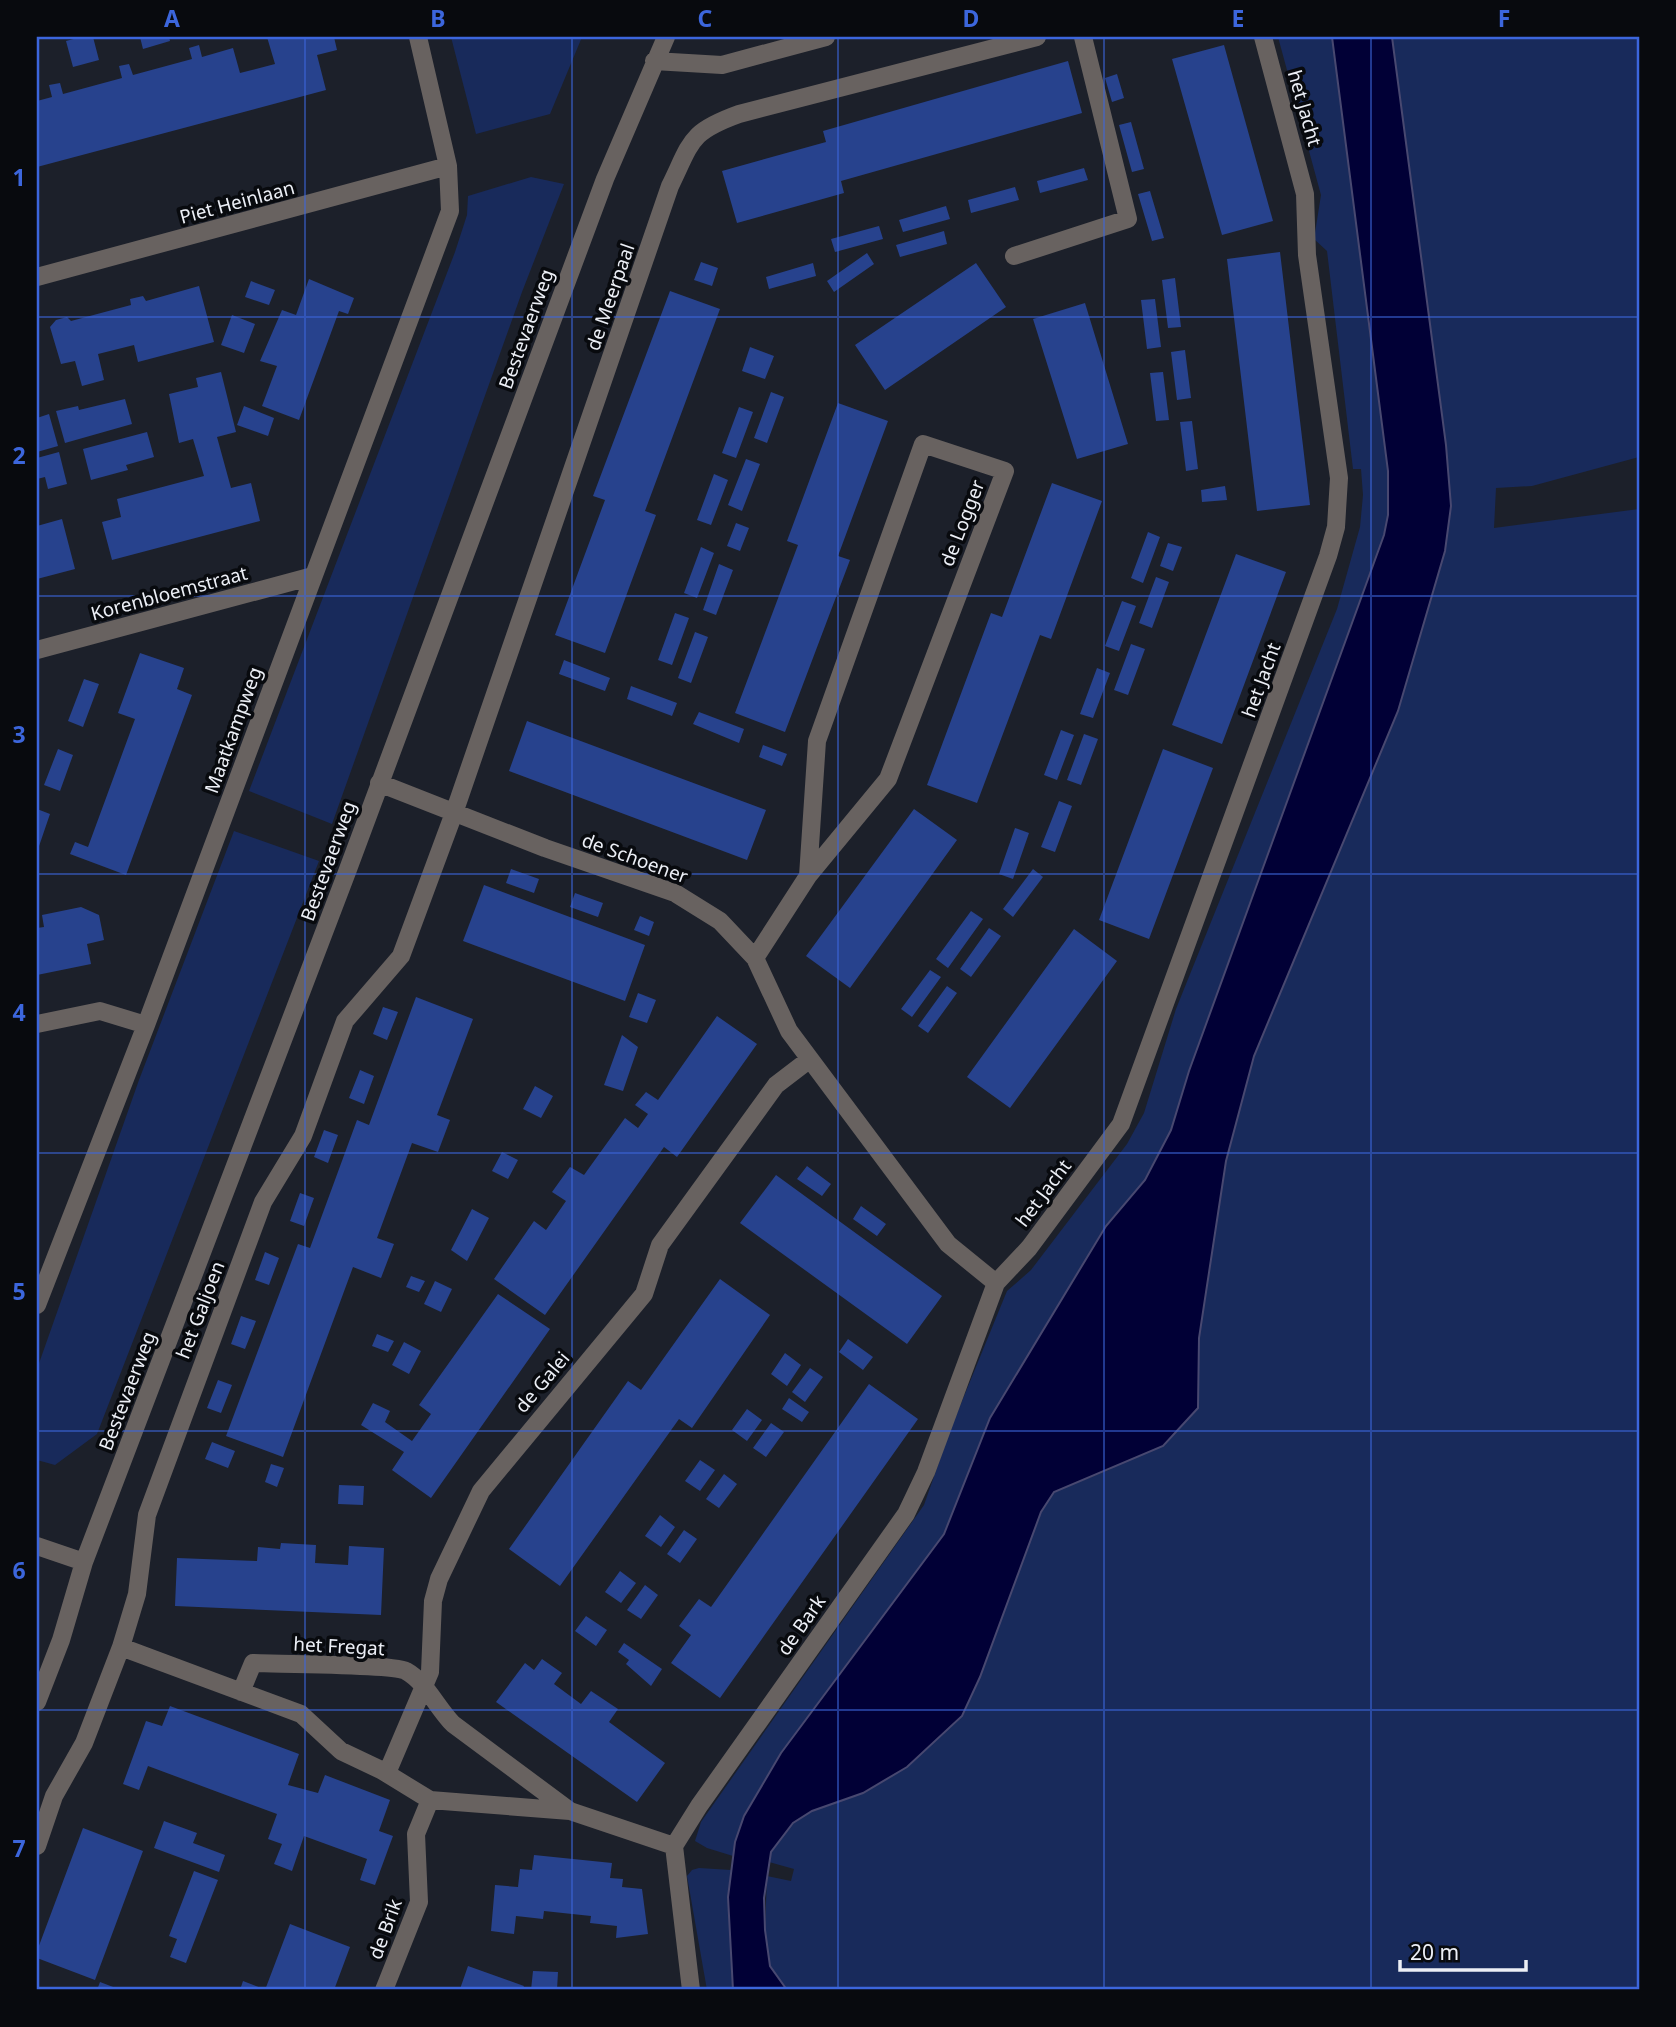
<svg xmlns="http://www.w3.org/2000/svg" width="1676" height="2027" viewBox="0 0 1676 2027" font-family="'Noto Sans',sans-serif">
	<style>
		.green { fill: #182a5b }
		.water { fill: #010036; stroke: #484870; stroke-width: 2 }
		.building { fill: #27428d }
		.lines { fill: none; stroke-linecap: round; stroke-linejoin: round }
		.minor { stroke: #686260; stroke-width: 18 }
		.grid { fill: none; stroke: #3c66dc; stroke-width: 2; stroke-opacity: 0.55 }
		.labels { text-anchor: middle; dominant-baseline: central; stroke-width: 7; stroke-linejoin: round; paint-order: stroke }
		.street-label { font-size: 19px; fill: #eceff6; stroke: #080a0e }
		.neatline { fill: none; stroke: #3c66dc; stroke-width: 2.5 }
		.grid-label { font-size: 23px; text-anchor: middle; font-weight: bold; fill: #3c66dc }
	</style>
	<rect width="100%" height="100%" fill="#1c202a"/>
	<path class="green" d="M451 37H582L550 114 476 134Z
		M1278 37H1332L1388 471V515L1384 535 1189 1071 1171 1130 1145 1180 1106 1226 990 1418 944 1534 735 1842 733 1856 707 1848 695 1841 701 1822 924 1505 951 1428 1007 1291 1031 1270 1127 1144 1144 1113 1176 1009 1337 609 1360 527 1363 495 1361 469H1353L1327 251 1314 239 1321 195Z
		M1392 37H1639V457L1532 486 1496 488 1494 528 1639 509V1990H787L770 1967 765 1930 767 1876 791 1881 794 1869 769 1862 771 1852 792 1823 812 1811 863 1793 907 1767 962 1716 980 1677 1041 1512 1054 1492 1109 1470 1198 1408 1199 1338 1226 1161 1254 1056 1398 711 1445 551 1451 506 1446 445Z
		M531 177 564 184 522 292 332 824 249 791 455 252 467 215 468 196Z
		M234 831 319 861 97 1434 55 1465 37 1460V1369L139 1080Z
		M699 1868 731 1870 728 1897 733 1990H707L687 1876 692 1870Z"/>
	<path class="water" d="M1332 37H1392L1446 445 1451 506 1445 551 1398 711 1254 1056 1226 1161 1199 1338 1198 1408 1163 1446 1054 1492 1041 1512 980 1677 962 1716 907 1767 863 1793 812 1811 793 1823 771 1852 764 1898 765 1930 770 1966 787 1990H733L728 1897 735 1842 744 1816 781 1753 944 1534 990 1418 1106 1226 1145 1180 1171 1130 1189 1071 1384 535 1388 515V471Z"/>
	<path class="building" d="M81 37H93L99 60 73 67 66 41Z
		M140 37H169L170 41 143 49Z
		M267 37H334L337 50 317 55 326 90 37 167V101L52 97 49 85 60 83 63 94 122 78 119 66 129 64 133 75 192 59 189 48 199 45 202 57 233 48 240 73 275 64Z
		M1224 45 1273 221 1222 235 1172 59Z
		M1068 61 1082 113 841 181 844 193 737 223 722 171 826 142 823 131Z
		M1117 74 1124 98 1112 102 1105 78Z
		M1131 122 1144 169 1132 172 1119 125Z
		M1084 168 1088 180 1040 193 1037 181Z
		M1015 187 1019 200 971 213 968 200Z
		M1150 191 1164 238 1152 241 1138 194Z
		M946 206 950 219 903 232 899 220Z
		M879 226 883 239 835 252 831 239Z
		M944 231 947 244 900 257 896 245Z
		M1280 252 1310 505 1257 511 1227 259Z
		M867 253 874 264 834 292 827 281Z
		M701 262 718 268 712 286 694 280Z
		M813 263 816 276 769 289 766 277Z
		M976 263 1006 307 885 390 855 345Z
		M1175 278 1181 327 1168 328 1162 280Z
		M309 279 354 298 348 314 339 311 299 420 262 406 277 366 260 361 282 310 296 315Z
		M251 281 275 290 269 305 245 297Z
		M199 286 214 342 138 362 134 345 98 354 104 380 82 386 75 361 61 364 50 327 56 320 67 317 71 321 131 305 130 299 143 296 146 301Z
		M670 291 720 309 645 511 656 515 605 653 555 635 605 500 593 496Z
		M1155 299 1161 347 1147 349 1141 300Z
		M1085 303 1128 444 1077 459 1033 319Z
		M232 315 255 324 244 353 221 345Z
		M750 347 774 356 765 379 742 371Z
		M1185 350 1191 398 1177 400 1171 352Z
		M221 372 236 432 217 437 231 488 251 483 260 521 112 560 102 522 121 517 117 499 204 476 193 439 179 443 169 394 198 387 196 378Z
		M1163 372 1169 420 1156 421 1150 373Z
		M771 392 784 397 767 443 754 438Z
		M125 399 132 424 65 443 56 411 78 406 79 410Z
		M838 403 888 421 838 556 850 560 785 732 735 713 798 545 787 541Z
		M244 406 274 418 268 436 237 425Z
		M739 407 753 412 736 458 722 453Z
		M49 414 58 446 37 452V418Z
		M1192 421 1198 469 1186 471 1180 422Z
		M147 432 154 457 126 465 128 470 91 480 83 449Z
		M59 452 67 484 48 489 45 477 37 479V458Z
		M746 459 760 464 742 511 728 505Z
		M714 474 728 480 711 525 697 520Z
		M1052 483 1102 501 1051 639 1040 635 977 803 927 785 991 613 1002 617Z
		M1225 486 1227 500 1202 502 1201 490Z
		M62 519 75 569 37 579V526Z
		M736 523 749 528 740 551 727 546Z
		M1148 532 1160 537 1143 583 1131 578Z
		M1168 543 1182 547 1173 571 1160 566Z
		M701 547 714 553 697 598 684 593Z
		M1236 554 1286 572 1222 744 1172 725Z
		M719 564 733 570 716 615 703 610Z
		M1156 577 1169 582 1152 628 1139 623Z
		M1122 601 1136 606 1119 651 1105 646Z
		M675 613 689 618 672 665 658 660Z
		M695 632 708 637 691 683 678 678Z
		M1131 644 1145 649 1128 695 1114 690Z
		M140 653 184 668 177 689 192 695 126 875 70 854 75 842 88 847 135 719 118 713Z
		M564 660 610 678 605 691 559 674Z
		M1097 668 1110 673 1093 718 1080 714Z
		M84 679 99 684 83 727 68 721Z
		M631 686 677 703 672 716 627 699Z
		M699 712 744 729 739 743 693 724Z
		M527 721 766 810 747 860 509 771Z
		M1061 730 1074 735 1057 780 1044 775Z
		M1084 734 1098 739 1081 785 1067 780Z
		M763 745 787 754 782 766 759 757Z
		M58 749 73 755 60 791 44 785Z
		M1163 749 1213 768 1149 939 1099 920Z
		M1059 801 1072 806 1055 852 1041 847Z
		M37 809 50 814 37 852Z
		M914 809 957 840 850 988 806 956Z
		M1015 828 1029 833 1013 879 999 874Z
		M511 869 539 879 534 893 506 883Z
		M1033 869 1043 877 1013 917 1003 909Z
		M484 885 645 945 625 1001 463 941Z
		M575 893 603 903 598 917 570 907Z
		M81 907 99 915 104 940 87 944 91 964 37 975V928L44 927 42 915Z
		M971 911 983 919 948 968 936 959Z
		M640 916 654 922 649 936 634 930Z
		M989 928 1001 936 971 977 960 969Z
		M1074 929 1117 961 1010 1108 967 1077Z
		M930 970 941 977 912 1017 901 1009Z
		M947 986 957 993 928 1033 918 1026Z
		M638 993 656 1000 647 1023 629 1017Z
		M416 997 473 1019 437 1115 450 1120 438 1152 412 1143 377 1238 394 1244 381 1278 353 1267 283 1457 226 1436 298 1244 310 1248 357 1120 369 1125Z
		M383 1007 398 1012 387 1040 373 1034Z
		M717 1016 757 1044 677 1157 664 1147 545 1315 494 1279 534 1221 546 1230 566 1201 552 1192 570 1167 584 1175 625 1118 638 1128 648 1114 635 1105 646 1092 658 1100Z
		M622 1035 638 1047 623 1091 604 1085Z
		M360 1070 374 1076 364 1104 349 1098Z
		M535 1086 553 1096 541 1118 523 1109Z
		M324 1130 338 1135 328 1163 314 1157Z
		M502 1152 518 1160 508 1179 492 1171Z
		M807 1166 831 1184 822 1196 797 1179Z
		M776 1175 942 1296 907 1344 740 1223Z
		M300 1193 314 1198 304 1226 290 1221Z
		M861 1206 886 1224 877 1236 853 1219Z
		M472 1209 489 1218 467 1261 451 1250Z
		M265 1252 279 1258 269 1285 255 1280Z
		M411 1276 425 1281 419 1292 406 1287Z
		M720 1279 770 1315 692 1428 679 1419 560 1586 509 1549 628 1381 641 1390Z
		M435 1281 452 1289 441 1312 424 1304Z
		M498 1294 550 1329 431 1498 392 1470 404 1452 361 1425 373 1403 390 1411 385 1422 412 1441 431 1414 419 1405Z
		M241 1316 256 1321 245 1349 231 1344Z
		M377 1334 394 1341 388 1352 372 1346Z
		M848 1339 873 1357 863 1370 839 1352Z
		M404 1342 421 1351 409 1374 392 1365Z
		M785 1353 801 1365 787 1386 771 1374Z
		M810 1368 823 1377 805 1402 792 1392Z
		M218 1380 232 1385 221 1413 207 1408Z
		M869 1384 918 1419 720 1698 671 1663 691 1635 679 1626 699 1599 711 1607Z
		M789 1398 809 1412 802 1422 782 1409Z
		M747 1409 762 1420 747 1441 732 1430Z
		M771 1423 784 1432 766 1457 753 1448Z
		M212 1442 235 1451 228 1468 205 1459Z
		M700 1460 715 1470 700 1491 685 1481Z
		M271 1464 284 1468 277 1487 265 1482Z
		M724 1474 737 1484 719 1508 706 1499Z
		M339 1485 364 1486 363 1505 338 1504Z
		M660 1515 675 1527 661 1547 645 1536Z
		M684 1530 697 1539 680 1563 667 1554Z
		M281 1543 316 1545 315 1563 348 1565 349 1546 384 1548 381 1615 175 1606 177 1558 257 1561 258 1547 280 1549Z
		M620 1571 636 1583 621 1603 605 1592Z
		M645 1585 658 1595 641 1619 627 1610Z
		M586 1616 607 1630 596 1646 575 1631Z
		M624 1643 662 1669 651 1686 626 1664 629 1660 618 1652Z
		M542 1659 562 1673 554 1684 581 1704 591 1691 618 1709 609 1722 665 1763 637 1802 496 1702 525 1663 534 1670Z
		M170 1706 299 1754 288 1785 318 1793 325 1775 390 1800 379 1831 393 1836 375 1885 360 1880 367 1859 304 1836 292 1871 274 1864 282 1844 268 1839 277 1814 148 1766 139 1790 123 1784 146 1721 162 1726Z
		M164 1821 197 1833 193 1843 225 1855 219 1872 154 1848Z
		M83 1828 143 1851 95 1980 37 1958V1951Z
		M534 1855 612 1863 610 1878 623 1879 622 1887 642 1889 648 1934 616 1938 617 1926 590 1923 591 1916 544 1911 543 1919 516 1916 514 1934 491 1931 495 1885 518 1887 520 1869 532 1870Z
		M194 1871 218 1880 186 1963 170 1957 177 1939 169 1936Z
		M290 1924 350 1947 334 1990H265Z
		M468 1966 524 1986 522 1990 460 1989Z
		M533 1971 558 1972 557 1990H531Z
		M243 1981 261 1988 260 1990H240Z
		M100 1982 121 1990H97Z"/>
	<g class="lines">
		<path class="minor" d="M654 61 722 65 826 37
			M1014 256 1128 219 1083 37
			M37 277 448 166
			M37 650 313 576
			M379 783 545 848 675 893 720 921 755 958 789 1031 948 1244 996 1283
			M755 958 808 876 817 741 923 444 1005 471 888 779 808 876
			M37 1024 100 1011 146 1025
			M37 1305 146 1025 450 211 448 166 418 37
			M37 1546 84 1562
			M121 1647 301 1714 341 1751 381 1770 430 1800 570 1811 674 1846
			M241 1692 253 1663C275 1664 394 1664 406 1671 426 1682 437 1708 453 1724L570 1811
			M37 1702 61 1640 84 1562 347 872 605 179 666 37
			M387 1773 430 1672 433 1601 439 1579 481 1491 644 1294 660 1245 776 1085 810 1059
			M37 1846 54 1796 84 1743 121 1647 137 1594 147 1515 263 1202 303 1136 345 1021 401 956 454 813 670 186C692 141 689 132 739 114L1037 37
			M384 1990 419 1902 416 1834 430 1800
			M691 1990 674 1846 699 1806 906 1514 926 1472 996 1283 1029 1248 1121 1124 1328 556 1336 527 1339 478 1307 255 1305 194 1263 37"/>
	</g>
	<path class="grid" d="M305 37V1990M572 37V1990M838 37V1990M1104 37V1990M1371 37V1990M37 317H1639M37 596H1639M37 874H1639M37 1153H1639M37 1431H1639M37 1710H1639"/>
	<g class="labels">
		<g class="street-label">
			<text transform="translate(1305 108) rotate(74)">het Jacht</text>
			<text transform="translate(237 202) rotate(-15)">Piet Heinlaan</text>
			<text transform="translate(610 297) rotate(-71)">de Meerpaal</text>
			<text transform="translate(526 329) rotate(-70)">Bestevaerweg</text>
			<text transform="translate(962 523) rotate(-69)">de Logger</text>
			<text transform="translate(169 593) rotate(-15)">Korenbloemstraat</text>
			<text transform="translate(1261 680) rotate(-70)">het Jacht</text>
			<text transform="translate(233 730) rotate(-70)">Maatkampweg</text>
			<text transform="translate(635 858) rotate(20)">de Schoener</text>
			<text transform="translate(328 861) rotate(-70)">Bestevaerweg</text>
			<text transform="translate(1043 1193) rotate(-53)">het Jacht</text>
			<text transform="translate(200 1310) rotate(-69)">het Galjoen</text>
			<text transform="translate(542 1382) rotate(-50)">de Galei</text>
			<text transform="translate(127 1391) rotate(-69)">Bestevaerweg</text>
			<text transform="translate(801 1625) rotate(-55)">de Bark</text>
			<text transform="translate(339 1646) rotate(3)">het Fregat</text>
			<text transform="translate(385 1929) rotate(-70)">de Brik</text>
		</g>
	</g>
	<rect width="1676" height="2027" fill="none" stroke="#080a0e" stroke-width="77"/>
	<path d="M1400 1960v10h126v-10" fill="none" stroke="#eceff6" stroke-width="3.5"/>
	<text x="1410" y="1960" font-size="21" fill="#eceff6" stroke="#080a0e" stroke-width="5" paint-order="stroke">20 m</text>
	<rect x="38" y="38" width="1600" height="1950" class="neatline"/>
	<g class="grid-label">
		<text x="172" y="27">A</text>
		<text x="438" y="27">B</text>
		<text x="705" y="27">C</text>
		<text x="971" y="27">D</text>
		<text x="1238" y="27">E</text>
		<text x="1504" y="27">F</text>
		<text x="19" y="186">1</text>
		<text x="19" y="464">2</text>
		<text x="19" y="743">3</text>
		<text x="19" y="1021">4</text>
		<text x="19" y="1300">5</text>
		<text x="19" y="1579">6</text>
		<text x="19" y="1857">7</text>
	</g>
</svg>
